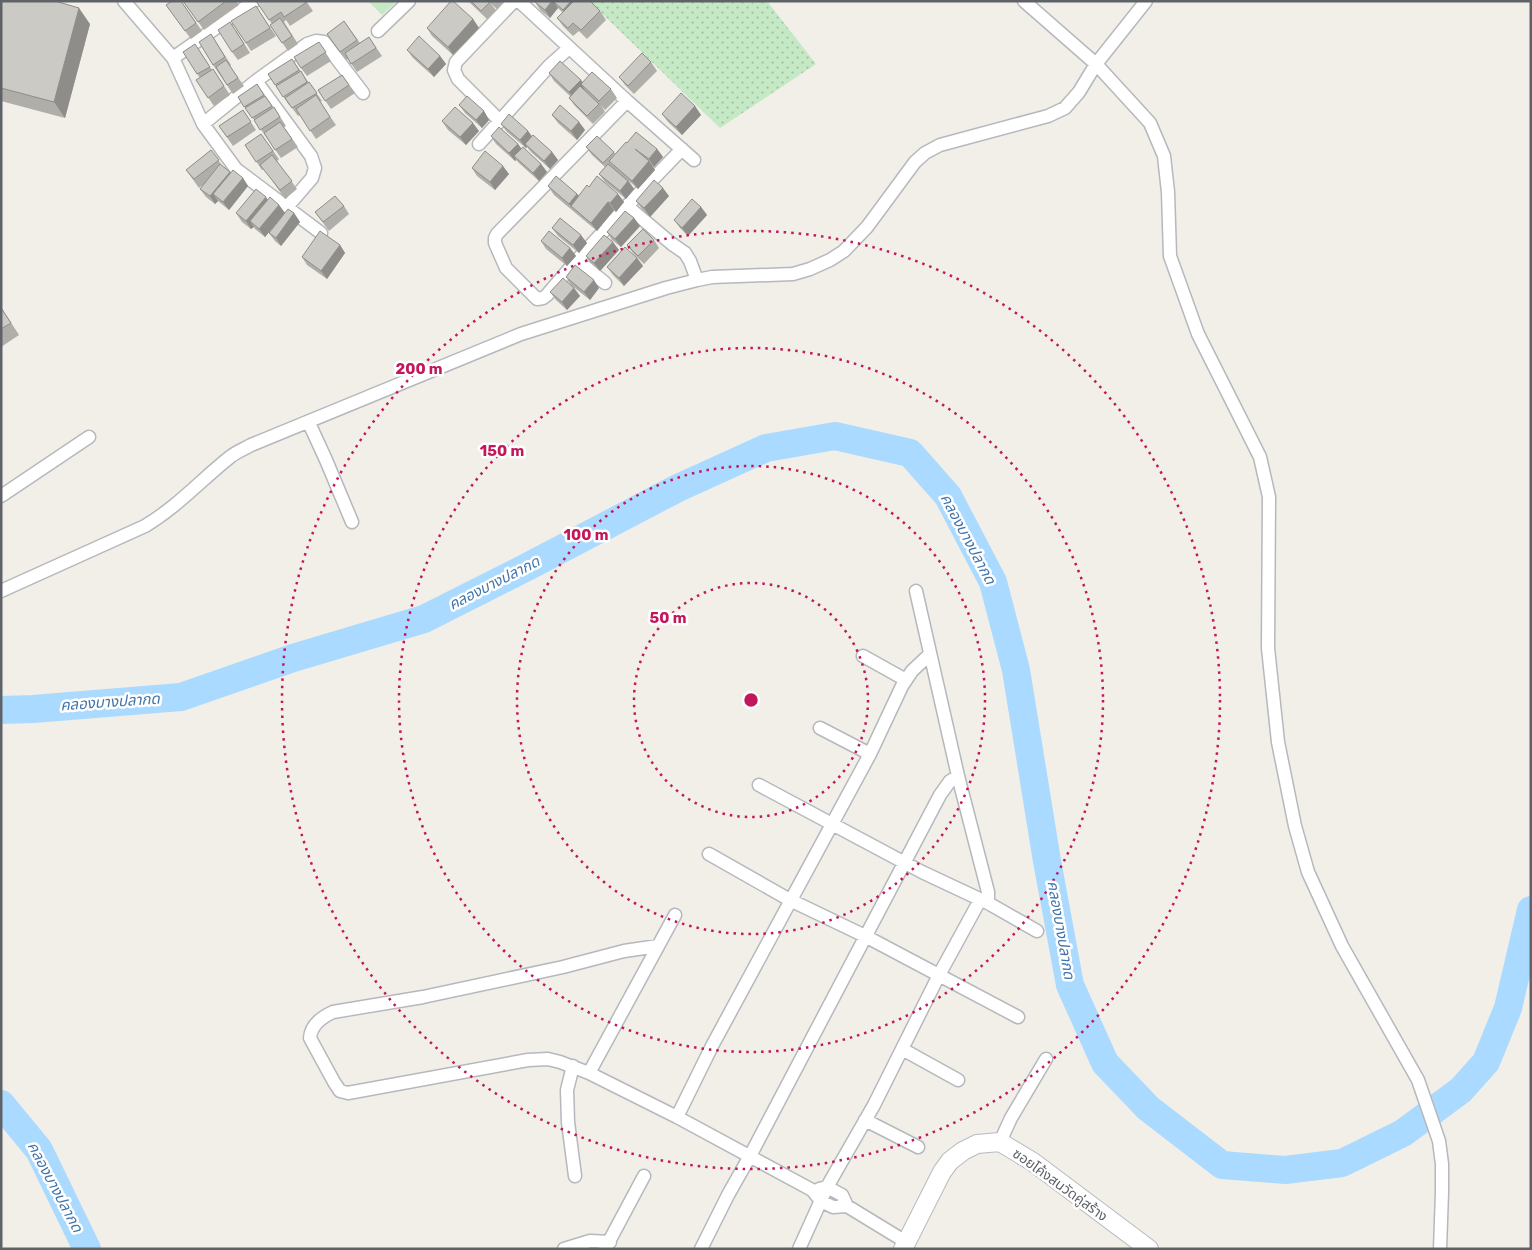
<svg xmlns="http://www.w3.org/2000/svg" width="1532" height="1250" viewBox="0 0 1532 1250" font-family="Rubik,'Noto Sans Thai',sans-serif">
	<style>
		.grass { fill: url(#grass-dots) }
		.garden { fill: #c5e8c5 }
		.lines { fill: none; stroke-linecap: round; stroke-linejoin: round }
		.river { stroke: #aadaff; stroke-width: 28 }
		.street-casing { stroke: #b5b8bc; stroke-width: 15 }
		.secondary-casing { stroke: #b6babf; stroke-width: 20 }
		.street { stroke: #fff; stroke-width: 12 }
		.secondary { stroke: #fff; stroke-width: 18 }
		.wall { fill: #afaea9 }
		.shaded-wall { fill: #8f8d8a }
		.building { fill: #cccac5; stroke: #8f8d8a }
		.ring { fill: none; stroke: #c2185b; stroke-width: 2.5; stroke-dasharray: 2.5 5 }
		.labels { text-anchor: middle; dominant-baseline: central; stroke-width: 5; stroke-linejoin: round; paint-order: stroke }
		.street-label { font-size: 14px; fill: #5f6368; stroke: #fff }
		.water-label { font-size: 15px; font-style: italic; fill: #4174aa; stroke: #fff }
		.centre { fill: #c2185b; stroke: #fff; stroke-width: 2.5 }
		.ring-label { font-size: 15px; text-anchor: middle; font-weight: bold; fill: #c2185b; stroke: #fff; stroke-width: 5; stroke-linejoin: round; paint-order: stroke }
	</style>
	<defs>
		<pattern id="grass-dots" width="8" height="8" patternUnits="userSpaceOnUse" patternTransform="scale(1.25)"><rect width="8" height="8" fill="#c5e8c5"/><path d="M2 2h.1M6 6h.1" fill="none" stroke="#a3c0a4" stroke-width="1.8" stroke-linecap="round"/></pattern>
	</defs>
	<rect width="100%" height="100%" fill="#f1efe8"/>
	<path class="grass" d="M589 1H767L816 64 720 128Z"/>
	<path class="garden" d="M368 1H395L396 2 382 15Z"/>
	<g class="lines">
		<path class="river" d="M1 710 33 709 181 697 293 658 424 619 525 568 678 488 766 448 835 436 910 453 948 496 993 582 1016 670 1047 861 1070 985 1105 1063 1148 1108 1222 1165 1285 1170 1342 1163 1403 1133 1461 1090 1486 1062 1508 1008 1531 910
			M1 1104 39 1150 87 1249"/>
		<defs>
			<path id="street" d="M124 1 173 58 203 124 236 169 321 233
				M519 1 627 101 694 160
				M1024 1 1096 64 1150 123 1164 156 1168 192 1170 256 1198 334 1260 457 1269 497 1268 648 1278 742 1295 826 1308 872 1342 946 1418 1080 1439 1141 1442 1164V1192L1440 1249
				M378 31 409 1
				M173 58 254 1
				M256 81 307 44 316 41 324 42 363 93
				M500 121 458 79 454 70 456 62 514 1
				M203 124 256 81 311 156 315 168 312 178 287 207
				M479 144 549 66 569 48
				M682 149 627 206 672 244 685 253 690 261 697 280
				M577 260 627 206
				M605 283 577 260 547 295 543 298 537 299 506 268 495 243V238L497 234 627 101
				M309 423 326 460 352 522
				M1 496 89 437
				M1 591 145 526C177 507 201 480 230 457 236 452 244 449 251 445L521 334 666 288 697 280 712 277 793 274 810 269 830 260 844 251 867 227 915 162 925 153 940 145 1048 116 1065 108 1079 92 1096 64 1146 1
				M916 591 958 776 988 892V903
				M863 656 906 680
				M820 728 870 754
				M759 785 922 872 988 903 1037 931
				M709 854 790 900 865 936 1018 1017
				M658 946 624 951 563 967 423 997 333 1012C322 1017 311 1025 310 1038L334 1082 340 1091 348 1093 528 1060 548 1059 560 1062 589 1073 677 1117 812 1190 821 1201 833 1207 847 1206 906 1242
				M902 1049 958 1080
				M573 1066 567 1090 568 1122 575 1176
				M589 1073 675 915
				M677 1117 712 1046 870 754 902 686 912 671 930 654
				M865 1120 918 1147
				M1000 1142 1011 1118 1046 1059
				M819 1189 827 1187 842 1195 847 1206
				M564 1249 590 1241 610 1242
				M605 1249 644 1176
				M701 1249 728 1195 750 1156 940 795 950 781 958 776
				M799 1249 827 1187 874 1105 939 975 980 900"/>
			<path id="secondary" d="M903 1249 942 1172 950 1161 963 1151 977 1144 1000 1142 1033 1162 1149 1249"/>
		</defs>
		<use href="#street" class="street-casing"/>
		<use href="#secondary" class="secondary-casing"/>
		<use href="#street" class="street"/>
		<use href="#secondary" class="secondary"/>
	</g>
	<path class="wall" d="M1 1H56L90 24 65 118 1 101Z
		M181 1 202 31 191 39 166 5Z
		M183 1H236L239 5 204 30Z
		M256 1H306L313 11 290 26 286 20 284 22 298 44 288 51 270 25 272 24Z
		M468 1H504L497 9 490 3 496 10 487 19Z
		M590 1 600 11 606 20 587 39 579 31 573 36 563 26 557 18 563 13 558 8 550 18 541 11 535 2Z
		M261 14 276 36 251 51 246 43Z
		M473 19 479 28 453 55 432 36 427 28Z
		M344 21 360 43 369 37 382 56 357 72 348 59 346 60 327 34Z
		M236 30 250 53 238 60 232 52Z
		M211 34 231 65 230 66 244 86 233 94 213 65Z
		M195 44 212 70 213 69 230 95 214 106 196 80 200 78 183 52Z
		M324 50 331 61 307 76 301 68Z
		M407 50 440 56 446 64 434 77 413 58Z
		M292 59 309 83V82L322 101 320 102 336 125 316 139 300 115 298 116 290 105H289L268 74Z
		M651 62 657 71 634 94 625 85 619 77Z
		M549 73 581 80 582 82 611 89 617 98 605 110 601 105 605 112 593 124 575 106 569 98 570 96 554 81Z
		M342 75 355 93 331 109 318 90Z
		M257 84 279 115 286 126 284 127 298 147 281 158 238 97Z
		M459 105 484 111 489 120 482 128 465 113Z
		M695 106 701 115 682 135 668 122 662 114Z
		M243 110 256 130 233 146 219 126Z
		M552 115 579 122 585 130 577 140 558 123Z
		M442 121 479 131 466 145 448 130Z
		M501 124 528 131 532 137 552 152 558 160 550 169 531 152 527 147 526 148 507 132Z
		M261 134 279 159 277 161 297 189 285 199 264 169 262 170 245 145Z
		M491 136 518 144 521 149 541 164 547 172 539 181 520 164 516 160 515 161 496 144Z
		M627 143 657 149 663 157 654 167 652 166 655 170 638 189 629 181 634 189 626 199 605 182 599 174 605 167 592 155 586 147 614 152 615 154Z
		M211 150 223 167 230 173 243 178 248 186 229 210 218 201 215 204 206 197 200 189 204 184 199 188 186 170Z
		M472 168 509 174 495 190 477 176Z
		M548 186 577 194 579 195 589 187 618 194 624 202 616 212 614 210 597 231 554 195Z
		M669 196 650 217 642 209 636 201Z
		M266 197 267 199 279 205 285 213 265 237 255 229 254 227 251 229 242 222 236 213Z
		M344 206 349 214 329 231 315 212Z
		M701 207 707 215 688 236 680 228 674 220Z
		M294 213 300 222 281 246 275 241 269 233Z
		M634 218 640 226 621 247 612 240 607 232Z
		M552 228 587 243 579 253 558 236Z
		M654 240 659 248 644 264 633 253 627 245Z
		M541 241 570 248 576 256 567 266 546 249Z
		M340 245 345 253 327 279 307 265 302 257Z
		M619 250 600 271 592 264 586 256Z
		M637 258 643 266 624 286 613 275 607 267Z
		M566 277 599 288 590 300 571 285Z
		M574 288 580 296 567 310 556 300 550 292Z
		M1 307 19 335 1 347Z"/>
	<path class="shaded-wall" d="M552 1H564L554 2 558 8 550 18 545 10Z
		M571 1H584L568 18 563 10Z
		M79 8 90 24 65 118 54 102Z
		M473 19 479 28 453 55 448 47Z
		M440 56 446 64 434 77 428 69Z
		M581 80 587 88 581 84 585 90 575 100 569 92Z
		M695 106 701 115 682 135 676 127Z
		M484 111 489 120 482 128 476 120Z
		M579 122 585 130 577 140 571 131Z
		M473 123 479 131 466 145 460 137Z
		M528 131 534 139 525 144 527 147 526 148 520 140Z
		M518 144 524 152 514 156 516 160 515 161 509 153Z
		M657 149 663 157 654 167 649 159Z
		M552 152 558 160 550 169 544 161Z
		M649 161 655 170 638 189 632 181Z
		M541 164 547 172 539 181 533 173Z
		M503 166 509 174 495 190 490 182Z
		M230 172 235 180 213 194 218 201 215 204 210 196Z
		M243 178 248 186 229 210 223 202Z
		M628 181 634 189 626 199 620 191Z
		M663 188 669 196 650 217 644 208Z
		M577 194 583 202 571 206 569 204Z
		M618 194 624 202 616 212 610 203Z
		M266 197 271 205 250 221 254 227 251 229 246 221Z
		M608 202 614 210 597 231 591 223Z
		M279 205 285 213 265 237 259 229Z
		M701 207 707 215 688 236 682 228Z
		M294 213 300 222 281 246 276 238Z
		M634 218 640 226 621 247 615 239Z
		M581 235 587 243 579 253 573 245Z
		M613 242 619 250 600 271 594 263Z
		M340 245 345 253 327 279 321 271Z
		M570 248 576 256 567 266 562 258Z
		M637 258 643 266 624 286 619 278Z
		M594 280 599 288 590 300 584 292Z
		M574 288 580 296 567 310 562 302Z"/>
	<path class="building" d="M1 1H55L79 8 54 102 1 88Z
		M172 1H181L196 23 185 31 166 5Z
		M183 1H226L198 22Z
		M256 1H306L307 2 284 17 281 12 269 20Z
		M451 1H453L473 19 448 47 427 28Z
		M471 1H489L490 2 481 11Z
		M536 1H552L545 10 535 2Z
		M555 1H571L563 10 554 2Z
		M574 1H590L600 11 581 30 573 23 568 28 557 18Z
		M256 6 270 28 246 43 231 21Z
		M280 18 292 36 282 43 270 25Z
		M344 21 357 40 340 52 327 34Z
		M230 22 244 44 232 52 218 30Z
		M211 34 225 57 213 65 199 42Z
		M419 36 440 56 428 69 407 50Z
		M369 37 376 48 351 64 345 53Z
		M319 42 326 52 301 68 294 57Z
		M195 44 210 67 197 74 183 52Z
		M642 53 651 62 628 86 619 77Z
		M292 59 299 70 275 85 268 74Z
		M226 60 238 78 227 85 216 67Z
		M560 61 581 80 569 92 549 73Z
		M213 69 224 86 208 98 196 80Z
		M301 71 307 82 283 97 276 86Z
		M592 72 611 89 599 101 581 84Z
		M342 75 349 85 325 101 318 90Z
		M309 82 317 93 292 108 285 98Z
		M257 84 264 95 244 107 238 97Z
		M580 86 599 104 587 116 569 98Z
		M681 93 695 106 676 127 662 114Z
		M316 95 330 117 310 131 296 109Z
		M265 96 272 106 252 118 245 108Z
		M467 96 484 111 476 120 459 105Z
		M560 105 579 122 571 131 552 115Z
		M274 107 280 117 260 130 254 120Z
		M455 107 473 123 460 137 442 121Z
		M243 110 251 122 227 137 219 126Z
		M509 114 528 131 520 140 501 124Z
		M280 122 292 139 275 150 264 133Z
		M499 127 518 144 509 153 491 136Z
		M636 132 657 149 649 159 635 149 649 161 632 181 609 161 626 142 627 143Z
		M261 134 273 151 256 162 245 145Z
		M533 135 552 152 544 161 525 144Z
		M597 136 614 152 603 163 586 147Z
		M523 147 541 164 533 173 514 156Z
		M211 150 219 160 194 179 186 170Z
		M485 151 503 166 490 182 472 168Z
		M272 155 292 181 280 190 260 165Z
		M220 164 230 172 210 196 200 189Z
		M608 164 628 181 620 191 599 174Z
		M233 170 243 178 223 202 213 194Z
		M556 176 577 194 569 204 548 186Z
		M597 176 618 194 610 203 608 202 591 223 571 206 587 185 589 187Z
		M654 180 663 188 644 208 636 201Z
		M256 189 266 197 246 221 236 213Z
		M335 196 344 206 323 222 315 212Z
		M270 197 279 205 259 229 250 221Z
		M692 199 701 207 682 228 674 220Z
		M288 209 294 213 276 238 269 233Z
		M625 211 634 218 615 239 607 232Z
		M560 218 581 235 573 245 552 228Z
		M643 229 654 240 638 256 627 245Z
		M320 231 340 245 321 271 302 257Z
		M549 231 570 248 562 258 541 241Z
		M604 235 613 242 594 263 586 256Z
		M625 247 637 258 619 278 607 267Z
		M575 265 594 280 584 292 566 277Z
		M563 278 574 288 562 302 550 292Z
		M1 308 11 323 1 329Z"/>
	<g class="ring">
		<circle cx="751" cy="700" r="117"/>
		<circle cx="751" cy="700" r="234"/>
		<circle cx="751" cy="700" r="352"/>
		<circle cx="751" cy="700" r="469"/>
	</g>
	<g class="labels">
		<g class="street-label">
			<text transform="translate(1060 1185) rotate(36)">ซอยโค้งสนวัดคู่สร้าง</text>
		</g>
		<g class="water-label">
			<text transform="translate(968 539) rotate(62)">คลองบางปลากด</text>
			<text transform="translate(494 583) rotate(-27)">คลองบางปลากด</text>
			<text transform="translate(110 702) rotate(-4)">คลองบางปลากด</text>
			<text transform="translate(1061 930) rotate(80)">คลองบางปลากด</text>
			<text transform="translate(55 1187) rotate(62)">คลองบางปลากด</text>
		</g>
	</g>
	<circle cx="751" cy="700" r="8" class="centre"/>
	<g class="ring-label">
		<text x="419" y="374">200 m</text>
		<text x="502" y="456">150 m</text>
		<text x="586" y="540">100 m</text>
		<text x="668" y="623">50 m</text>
	</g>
	<rect width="1532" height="1250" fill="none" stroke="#5f6368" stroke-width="5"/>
</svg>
